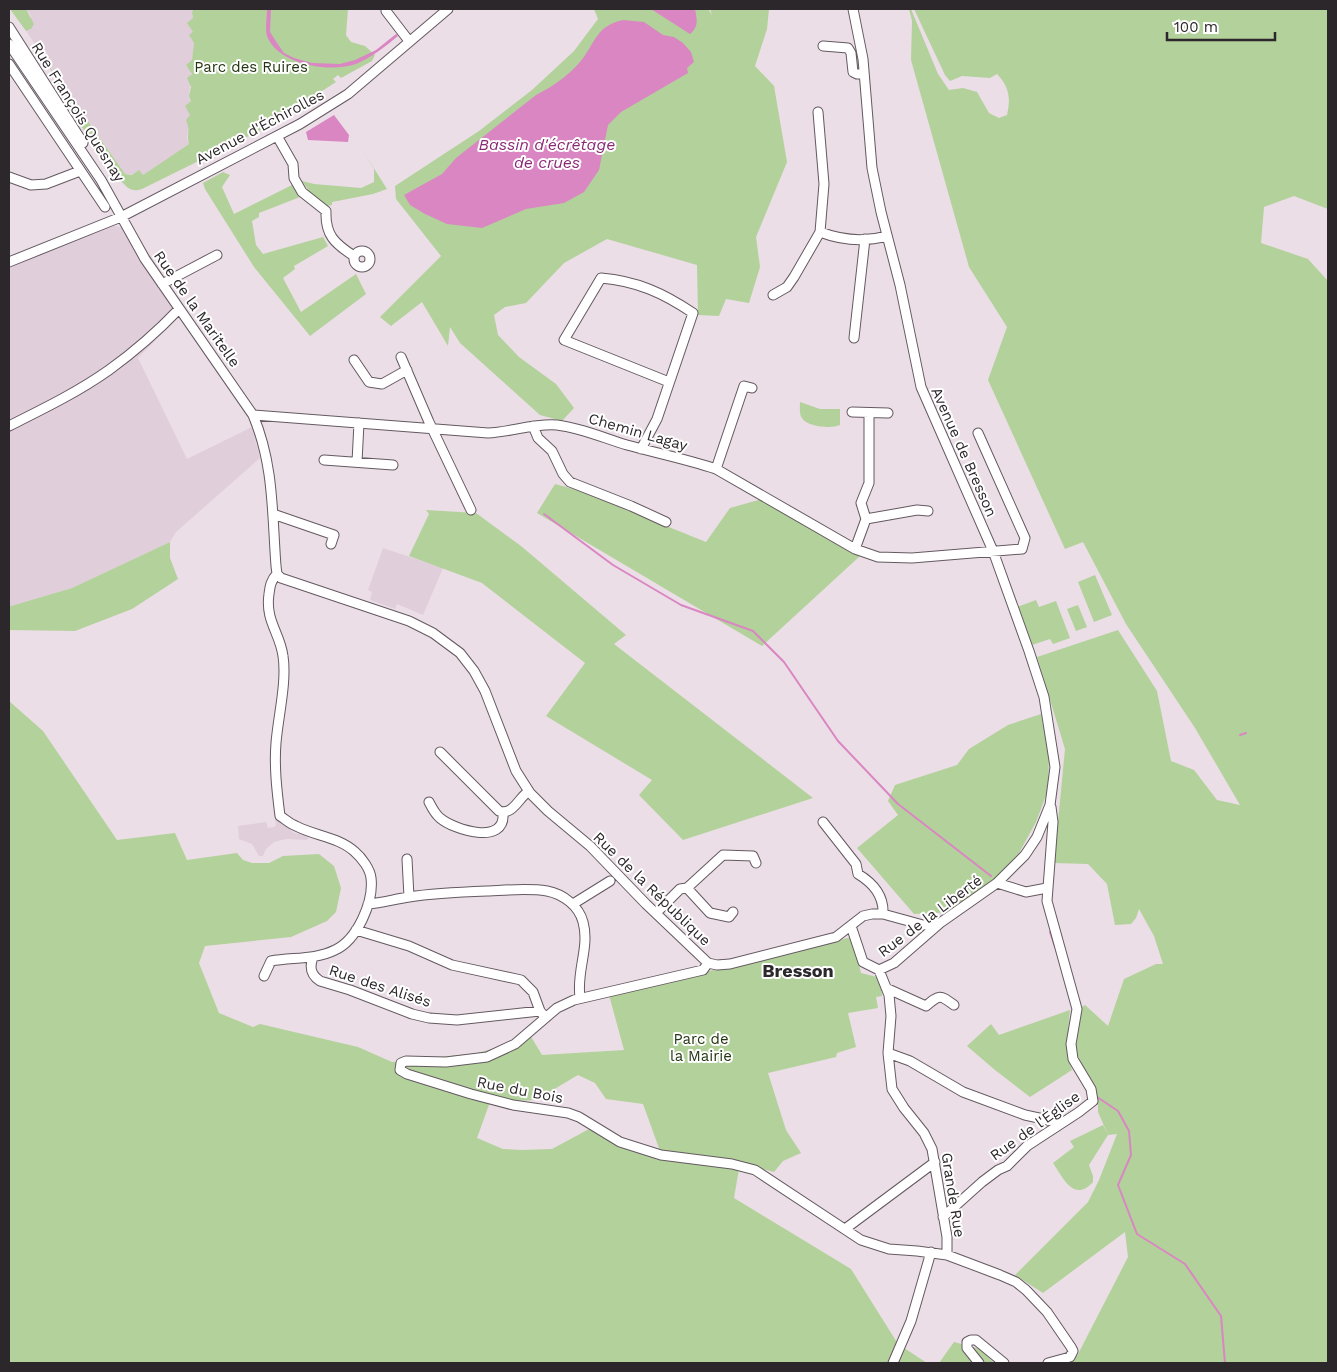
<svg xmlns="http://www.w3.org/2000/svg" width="1337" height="1372" viewBox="0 0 1337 1372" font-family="'Work Sans',sans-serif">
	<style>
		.built { fill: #e1cedb }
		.green { fill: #b3d19b; fill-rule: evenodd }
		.water { fill: #da86c3 }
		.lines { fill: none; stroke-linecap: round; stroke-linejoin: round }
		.stream { stroke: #da86c3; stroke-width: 2 }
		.minor-casing { stroke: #645961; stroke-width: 11 }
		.minor { stroke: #fff; stroke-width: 9 }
		.labels { text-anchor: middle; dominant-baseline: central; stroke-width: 4; stroke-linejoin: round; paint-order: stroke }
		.park-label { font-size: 15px; fill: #243612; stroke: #fff }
		.street-label { font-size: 15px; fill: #2c272a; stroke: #fff }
		.water-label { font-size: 16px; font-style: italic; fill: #892874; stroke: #fff }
		.quarter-label { font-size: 18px; font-weight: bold; fill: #2c272a; stroke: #fff }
	</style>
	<rect width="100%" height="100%" fill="#ebdee6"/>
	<path class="built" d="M26 9H193L192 14 193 18 194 43 189 96 191 101 187 139 189 144 143 175 125 174 26 31 31 29V16Z
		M114 226 133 229 186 310 138 358 187 459 252 427 260 458 176 532 170 542 72 588 11 606 9 605V267Z
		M383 548 443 568 423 615 397 604 395 609 370 600 372 592 368 590Z
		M275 818 294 833 310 836 307 840 286 839 274 842 266 849 263 856H259L252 844 239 839 238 826 266 822 268 828 274 827 276 825Z"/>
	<path class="green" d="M10 9H26L34 24 31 29 26 31Z
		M193 9H348L346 35 351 42 365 46 375 55 372 61 341 78 338 75 333 79 336 82 263 129 142 189C127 194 126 183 114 175L68 106 51 70 40 55 41 54 125 174 132 175 139 170 143 175 189 144C186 135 191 131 186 120L190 115 185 106 191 101 189 96 191 87 187 78 192 74 186 65 192 60 194 43 189 35 193 32 187 23 193 18 192 13Z
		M594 9H708L712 15 710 9H769L767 29 755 66 774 86 787 162 756 237 760 267 749 303 726 299 719 316 698 315 697 265 607 239 564 263 526 303 505 307 494 315 498 335 519 357 556 384 574 408 562 421 540 415 460 343 450 327 448 346 422 302 391 326 380 317 441 256 396 199 395 186 479 131 532 90 574 51 598 19Z
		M909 9H911L938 74 949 90 963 88 977 92 989 113 999 118 1007 115C1011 97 1009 87 997 74L990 78 962 76 950 81 945 75 914 9H1328V209L1294 196 1264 207 1261 243 1308 259 1328 281V1363H1054L1077 1356 1128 1257 1125 1232 1043 1293 1015 1275 1088 1202 1099 1180 1117 1134 1108 1135 1098 1112V1105L1087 1076 1071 1041 1079 1009 1085 1005 1108 1026 1124 979 1156 964H1163L1154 936 1139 909 1136 918 1131 924 1115 925 1107 884 1088 864 1054 863 1065 749 1037 657 1118 630 1157 691 1171 761 1194 770 1217 800 1240 805 1195 728 1126 624 1083 542 1065 549 988 380 1007 327 969 267 911 60 912 21Z
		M363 151 387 189 373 194 332 202V205L327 206 312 195 302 181 314 184 361 188 374 182V169Z
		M223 172 230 175 222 187 234 214 292 185 300 197 259 213V217L252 221 256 245 263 254 323 237 328 246 294 266 295 269 283 278 301 312 356 274 366 294 310 336 254 267 205 189 203 183Z
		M800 402 820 409H840V425C832 429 807 427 802 418 799 414 800 407 800 402Z
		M555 484 577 490 706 542 730 508 762 499 860 556 762 646 537 513Z
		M426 510 476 513 521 546 626 635 614 644 813 798 683 840 639 795 652 780 546 716 585 663 482 583 409 556 429 514Z
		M170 542V558L178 579 132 609 75 631 9 630V605L11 606 72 588Z
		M1095 575 1112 615 1094 622 1078 582Z
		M1036 600 1039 607 1056 601 1070 638 1053 644 1050 639 1032 645 1017 607Z
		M1078 605 1087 627 1076 631 1067 609Z
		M9 701 43 731 117 840 175 833 187 860 237 853 243 860 252 863H269L283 856 319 854 334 866 341 888 336 912 327 921 291 937 205 946 199 963 219 1013 253 1027 260 1024 358 1047 392 1062 477 1053 503 1046 530 1035 542 1055 624 1050 609 995 852 937 861 973 877 977 881 986 882 996 876 997 878 1008 848 1013 856 1047 837 1053 836 1057 768 1073 786 1130 801 1153 783 1161 774 1172 740 1163 734 1198 851 1269 898 1344 927 1363H9ZM578 1075 595 1083 606 1099 643 1104 660 1151 591 1128 552 1149 522 1150 503 1149 477 1138 490 1102 536 1100Z
		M1041 714 1049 754 1048 790 1036 822 1019 853 987 887 954 912 914 914 857 848 898 815 888 801 895 785 957 765 969 749 1008 725Z
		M1070 1010C1068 1031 1065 1051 1072 1070L1030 1097 995 1070 967 1046 991 1024 999 1035Z
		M1103 1125 1108 1135 1089 1165 1093 1176V1182C1074 1203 1063 1178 1053 1163L1074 1147 1070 1141Z
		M954 1342 980 1349 994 1363H939Z"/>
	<path class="water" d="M267 9H271L270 32 277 43 284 53 294 58 312 63 340 64 355 60 376 50 396 34 398 36C385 47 372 57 356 64 330 73 278 65 267 36 265 29 267 17 267 9Z
		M651 9H695C697 20 699 26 690 34Z
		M623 20 644 22 663 35 674 37 683 43 691 52 694 62 687 68 688 73 621 112 608 125 599 170 584 192 564 203 526 209 482 228 447 224 425 214 410 205 404 195 442 174 456 158 536 95C552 87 568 76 580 62 596 43 595 26 623 20Z
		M334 115 349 135 348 142 308 140 306 132Z"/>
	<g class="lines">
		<path class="stream" d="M544 514 613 565 681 605 753 631 784 662 838 741 898 804 991 876
			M1240 735 1246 733
			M1050 932 1055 947
			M1097 1097 1118 1111 1129 1131 1131 1155 1118 1185 1137 1234 1185 1264 1221 1316 1225 1363"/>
		<defs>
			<path id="minor" d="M386 9V11L409 41
				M853 9 863 59 872 168 881 212 900 285 921 387 993 551 1029 651 1044 697 1055 767 1050 805 1037 837 1025 855 997 883 940 923 894 963 879 970
				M9 27 83 143
				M9 44 101 180 145 259 253 415C274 465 272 513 276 566L277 574 281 578 409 621 433 633 460 653 474 671 485 691 516 771 530 793 548 811 590 846 646 904 708 963 717 965 730 964 836 937 863 916 872 914H883L923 925 940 923
				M823 46 848 48 851 53 853 72 857 74H864
				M9 64 105 207
				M818 112 824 184 820 232
				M277 136 293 164 294 178 302 192 326 211C325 235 335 244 354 256
				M9 177 31 185 46 184 80 171
				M354 259a8 8 0 1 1 16 0a8 8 0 1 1-16 0Z
				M9 262 121 217 300 124 348 94 448 9
				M162 284 217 255
				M773 295 787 287 794 277 820 232C841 240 865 242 887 236
				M854 338 865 239
				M401 357 429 422 471 510
				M354 360 369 382 382 384 407 370
				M852 412 888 413
				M253 415 488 433C511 432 535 423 557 425 581 428 604 438 627 445 656 453 686 459 716 469L855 549 878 557 912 558 1022 549 1025 538 978 433
				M9 426C43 409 78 392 109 370 134 352 158 331 179 309
				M533 426 538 438 552 451 563 474 570 482 631 506 666 522
				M641 449 657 419 693 313C663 293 637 281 601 278L564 340 669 382
				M324 460 393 465
				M357 462 359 423
				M716 469 744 386 752 388
				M273 514 334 535 331 544
				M866 519 917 510 928 511
				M855 549 866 519 861 503 869 483V413
				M440 752 499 811C513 816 519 797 529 791
				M429 802C432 808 435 814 440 818 454 830 506 846 503 813
				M823 822 856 864 858 874C873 883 884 896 883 914
				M407 859 409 897
				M997 883 1026 892 1047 888
				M687 888 710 913 729 917 733 912
				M368 904C382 903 395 899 409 897 435 893 463 892 489 891 508 890 528 888 547 891 563 894 579 906 583 922 590 947 576 972 580 997
				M573 904 610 881
				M656 913 680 889 687 888 723 855 753 856 756 863
				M851 926 863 962 879 970 889 995 891 1016 888 1053 892 1089 904 1108 924 1133 932 1149 947 1237V1255
				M356 930 409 946 452 965 521 980 533 992 540 1011
				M313 957C309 968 311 975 320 981L350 990 412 1014 429 1018 457 1020 540 1011 545 1017
				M708 963 703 970 574 1000 557 1008 515 1044 487 1057 446 1062 406 1061 401 1063 400 1070 407 1074 471 1094 513 1105 568 1113 579 1117 620 1142 661 1155 732 1164 755 1170 861 1240 889 1249 917 1251 947 1255 1000 1275 1016 1282 1026 1290 1047 1312 1071 1347 1073 1351 1070 1357 1048 1363
				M264 976 271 961C292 957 315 960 335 950 357 940 374 902 371 878 370 869 362 858 355 852 339 837 315 836 296 826 290 824 285 819 280 816 277 792 274 767 276 743 278 717 287 682 283 656 280 633 265 621 269 594 270 586 271 580 277 574
				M886 988 926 1006C940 994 940 995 954 1005
				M888 1053 910 1061 963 1092 1025 1115 1062 1123
				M943 1217 982 1182 998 1170 1007 1166 1027 1146 1079 1112 1093 1101 1091 1089 1073 1059 1071 1044 1077 1009 1047 901 1053 822 1051 807
				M845 1229 935 1162
				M893 1363 911 1321 931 1252
				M979 1363 967 1348V1342L971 1340H976L1004 1363"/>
		</defs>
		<use href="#minor" class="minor-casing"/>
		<use href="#minor" class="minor"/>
	</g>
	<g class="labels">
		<g class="park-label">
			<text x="251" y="67">Parc des Ruires</text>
			<text x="701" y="1039">Parc de<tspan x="701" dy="17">la Mairie</tspan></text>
		</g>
		<g class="street-label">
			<text transform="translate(78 112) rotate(58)">Rue François Quesnay</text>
			<text transform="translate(260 127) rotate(-28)">Avenue d'Échirolles</text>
			<text transform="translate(197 309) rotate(55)">Rue de la Maritelle</text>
			<text transform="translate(638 432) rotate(16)">Chemin Lagay</text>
			<text transform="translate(964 452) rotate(66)">Avenue de Bresson</text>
			<text transform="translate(652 889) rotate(44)">Rue de la République</text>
			<text transform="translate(930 916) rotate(-37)">Rue de la Liberté</text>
			<text transform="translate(380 986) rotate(18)">Rue des Alisés</text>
			<text transform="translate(520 1090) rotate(11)">Rue du Bois</text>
			<text transform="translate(1035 1126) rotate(-36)">Rue de l'Église</text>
			<text transform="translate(953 1195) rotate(81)">Grande Rue</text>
		</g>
		<g class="water-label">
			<text x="547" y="144">Bassin d'écrêtage<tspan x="547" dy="18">de crues</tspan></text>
		</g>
		<g class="quarter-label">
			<text x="798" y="970">Bresson</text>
		</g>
	</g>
	<rect width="1337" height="1372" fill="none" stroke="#2c272a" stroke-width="20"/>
	<path d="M1167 32v8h108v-8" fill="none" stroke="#2c272a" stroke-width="2.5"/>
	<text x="1174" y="32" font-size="15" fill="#2c272a" stroke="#ffffff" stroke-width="4" paint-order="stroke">100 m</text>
</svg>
